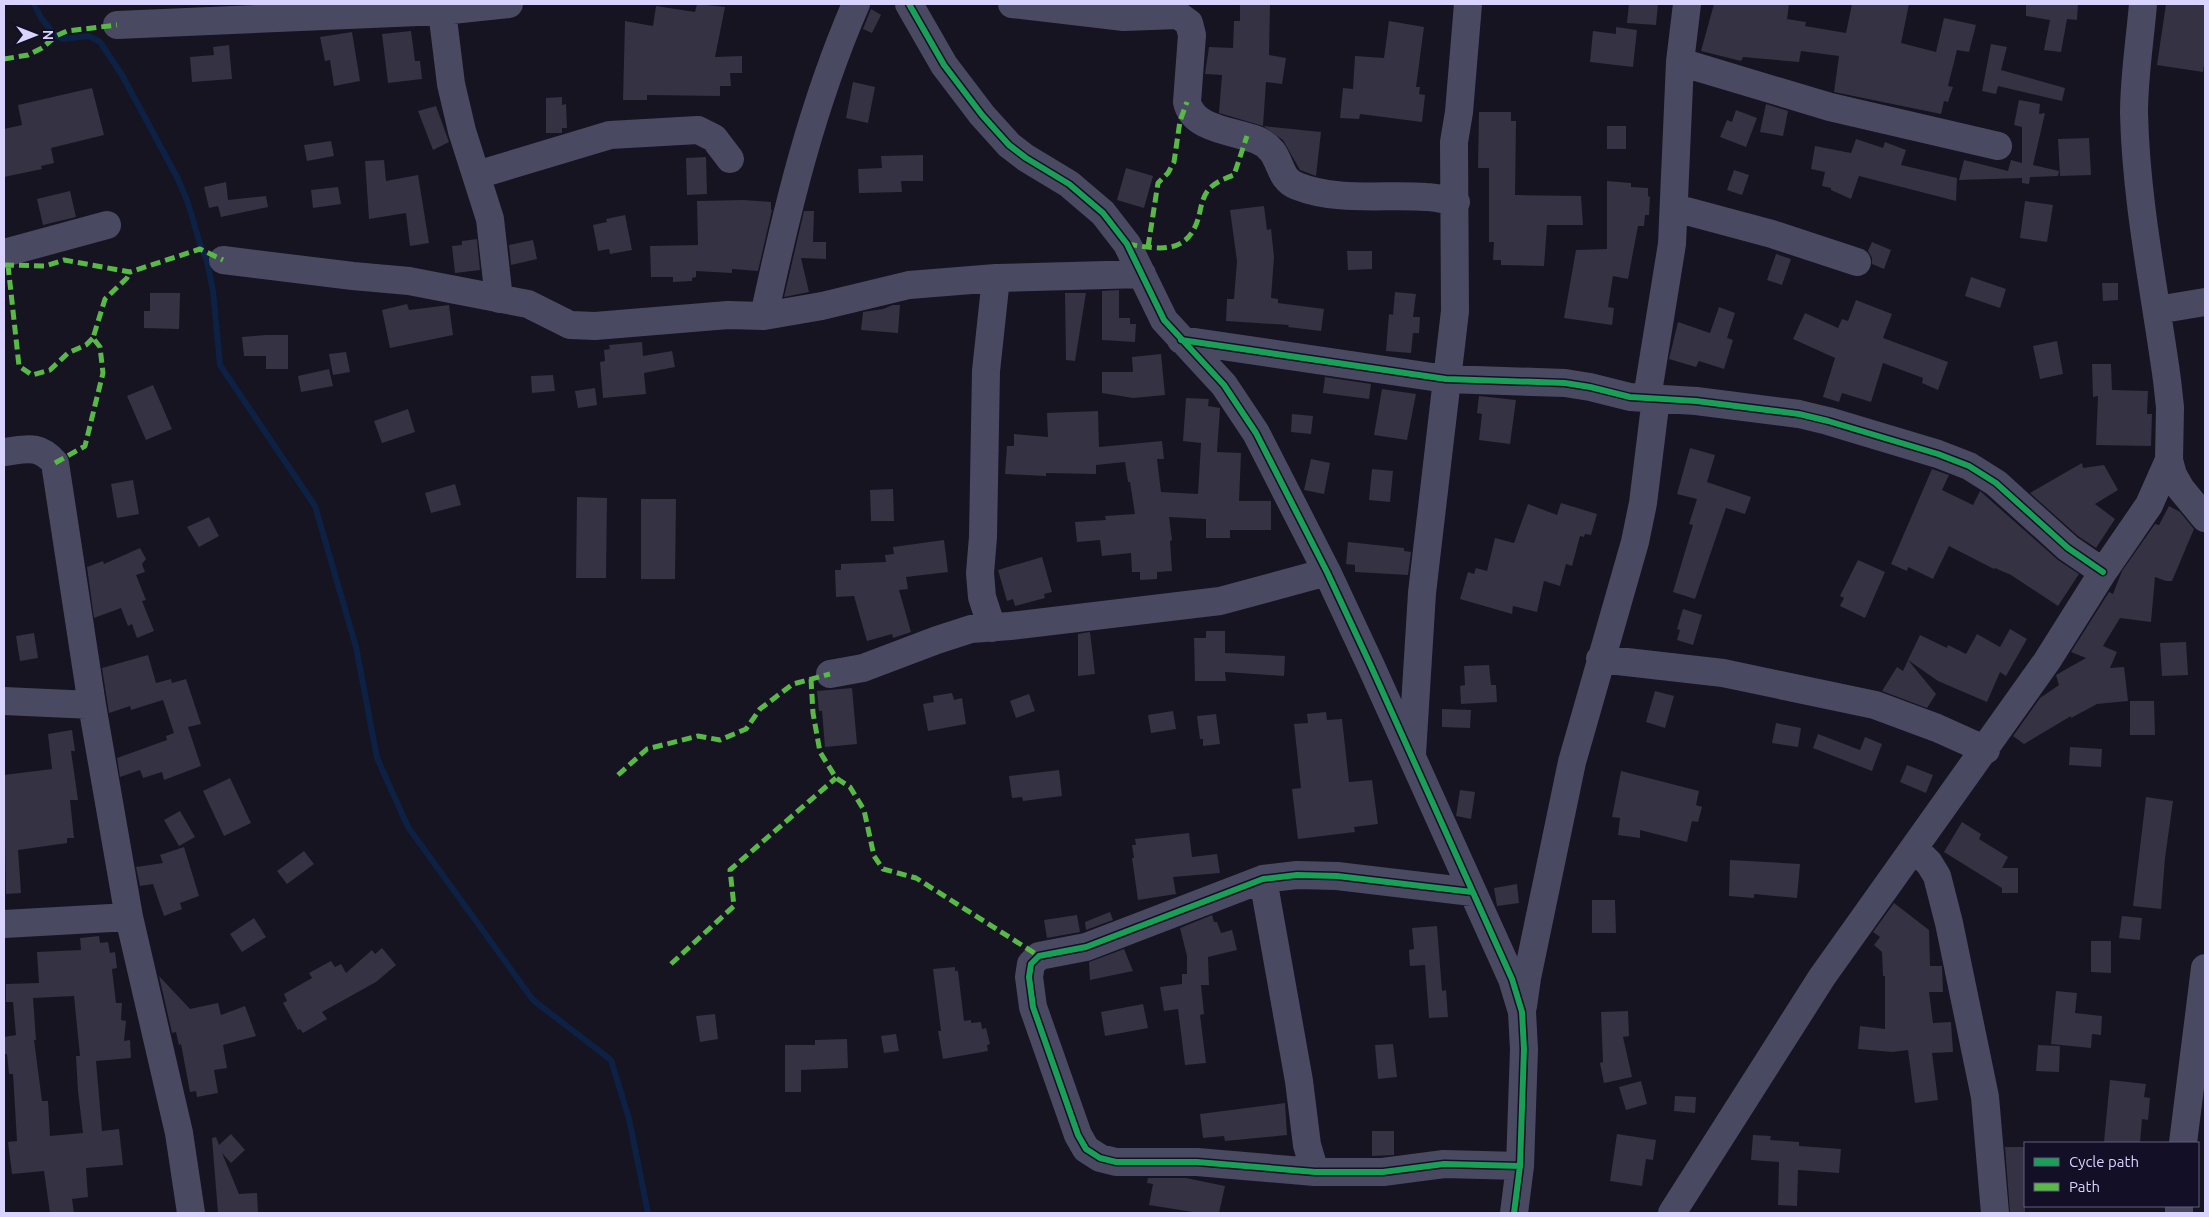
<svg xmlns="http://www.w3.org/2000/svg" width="2209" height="1217" viewBox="0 0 2209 1217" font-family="Ubuntu,sans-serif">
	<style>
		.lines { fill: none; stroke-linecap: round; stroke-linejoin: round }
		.stream { stroke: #0d2144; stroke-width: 6 }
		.building { fill: #343243; fill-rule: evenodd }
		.minor { stroke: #4a4962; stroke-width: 28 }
		.quiet { stroke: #58b947; stroke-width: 5; stroke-dasharray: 10 5; stroke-linecap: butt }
		.cycleway-casing { stroke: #130f26; stroke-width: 9 }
		.cycleway { stroke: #1a9f57; stroke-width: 6 }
	</style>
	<rect width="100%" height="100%" fill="#161421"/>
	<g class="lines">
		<path class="stream" d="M34 4 41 18 56 36 63 39 89 36 100 42 122 75 178 179 188 203 200 244 207 261 213 291 220 365 315 506 356 647 377 758 408 827 533 1000 611 1060 629 1119 648 1213"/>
	</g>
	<path class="building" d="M697 4 725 7 715 57 742 56V73H730L731 86H720V96L647 95V100H623L625 21 653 26 656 6 695 12Z
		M1240 4H1270L1269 55 1286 58 1282 84 1266 82 1263 126 1219 113 1222 75 1205 74 1209 47 1233 48 1234 21H1240Z
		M1629 4H1658L1656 25 1627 23Z
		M1714 4H1789L1787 19 1806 22 1805 26 1846 33 1852 4H1909L1901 43 1936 52 1944 18 1976 25 1969 52 1957 50 1948 86 1953 87 1948 102 1944 101 1941 114 1834 92 1839 56 1801 51 1799 62 1743 57 1741 61 1701 51Z
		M2026 4H2078L2077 20 2067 19 2061 52 2044 50 2050 20 2026 16Z
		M2166 4H2205V56L2203 72 2157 65Z
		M871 9 881 15 872 33 863 29Z
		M1389 21 1424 27 1416 87H1420L1419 94 1425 95 1422 122 1360 114 1359 119 1340 118 1343 88 1353 89 1355 56 1384 58Z
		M1616 27 1637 30 1633 67 1590 62 1593 31 1616 34Z
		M411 31 415 61H420L422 79 388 83 382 34Z
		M352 32 360 81 334 86 330 60 325 61 320 37Z
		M1991 44 2007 47 2001 70 2065 88 2062 101 1998 86 1996 94 1982 91Z
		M229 45 232 79 192 82 190 57 214 55 213 47Z
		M853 82 875 87 868 123 846 118Z
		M92 88 104 135 51 148 54 163 41 166 42 169 4 177V129L22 125 18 105Z
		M562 97V105L566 104 567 128H562V133H546V98Z
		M2019 100 2040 104 2039 114 2045 113 2033 165 2059 171 2058 176 2030 177 2029 184 2022 183V178L1959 180 1964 160 2008 171 2011 160 2022 163V127L2014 125Z
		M1766 104 1788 111 1783 136 1760 132Z
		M436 106 449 142 433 150 418 111Z
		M1736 110 1757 118 1746 147 1720 137 1727 120 1732 122Z
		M1479 112H1511V121H1516L1515 195 1581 196 1583 225H1547L1544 266 1501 265V260H1493L1494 242H1489V168H1478Z
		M1263 126 1321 132 1316 176 1300 170 1283 140Z
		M1607 126H1626V149H1607Z
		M2089 138 2091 175 2060 176 2058 139Z
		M1856 139 1883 148 1885 142 1906 150 1901 165 1957 178 1956 201 1859 176 1851 199 1831 190V188L1822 186 1825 172 1811 169 1815 146 1851 153Z
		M331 141 334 156 307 161 304 145Z
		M923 155V181H901L902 192 859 193 858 169 882 168 881 156Z
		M706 157 707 194 687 195 686 158Z
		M384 160 386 181 418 175 429 243 410 246 406 213 369 219 365 161Z
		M1126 168 1153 176 1144 208 1117 200Z
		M1734 170 1749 175 1742 195 1727 190Z
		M1607 181 1631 183V187L1648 188V196L1650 197 1649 215H1645L1644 226H1638L1628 279 1613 276 1608 307 1614 308 1612 325 1564 318 1576 250 1607 249Z
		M226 182 228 200 266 196 268 207 221 217 218 206 209 208 204 187Z
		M338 187 341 204 313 208 311 190Z
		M70 191 76 217 43 225 37 199Z
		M743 200 771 202V210H772L758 271 732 269V273L696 271V277L692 278V281L673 282V277H651L650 246 698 245 697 201Z
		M2025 201 2053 205 2047 242 2020 238Z
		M1264 206 1267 230 1271 229 1274 257 1271 298 1278 299V303L1324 309 1321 331 1288 327 1289 325 1226 321 1227 299H1234L1237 261 1230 210Z
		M804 211H814L813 242H826V259L801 258 809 292 784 297Z
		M625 215 632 250 610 254 609 249 598 251 593 225 607 222 606 219Z
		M477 239 480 270 455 273 452 246 462 245V241Z
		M533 240 537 259 511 265 509 245Z
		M1872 242 1891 250 1884 269 1872 264V258L1868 251Z
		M1347 251H1372V269L1348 270Z
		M1776 254 1791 259 1782 285 1767 280Z
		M1971 277 2006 289 2000 308 1965 296Z
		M2102 283H2118V300L2103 301Z
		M1119 290V318H1130V324H1136L1135 342 1102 340V291Z
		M1395 292 1416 294 1413 317H1420L1419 333H1413L1411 353 1386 351 1389 314 1393 315Z
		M150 293H180L179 329 144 328V311H150Z
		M1065 293H1086L1075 361 1066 360Z
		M1856 300 1892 314 1883 338 1948 362 1938 390 1922 383 1923 378 1883 363 1871 402 1842 393 1839 402 1823 397 1835 358 1793 339 1805 313 1838 328 1842 319 1848 321Z
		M407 304 409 310 449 305 453 335 390 348 382 310Z
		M893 305H900L898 333 861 330 863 312 883 309Z
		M1719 307 1735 313 1727 338 1733 340 1724 369 1699 361 1696 367 1669 359 1678 322 1710 333Z
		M266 335H288V369H266V356H244L242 337Z
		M2057 341 2063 374 2040 379 2033 346Z
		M642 342 643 356 672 351 675 367 644 373 646 394 603 398 600 362 605 361 604 350 610 349 609 345Z
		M346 352 350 372 333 375 329 354Z
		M1161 354 1165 395 1133 398 1102 393V372H1133L1132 357Z
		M2092 364H2111L2112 390 2148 391 2147 414H2152L2151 446 2096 445 2098 396 2093 397Z
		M329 369 333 386 301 392 298 376Z
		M553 375 555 391 532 393 531 376Z
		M1325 377 1371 384 1369 399 1323 393Z
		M153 385 172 429 146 440 127 396Z
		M595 388 597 405 578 408 575 391Z
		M1382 389 1416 394 1407 440 1374 435Z
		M1479 396 1516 400 1510 444 1479 440 1482 414 1477 413Z
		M1186 398 1209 399 1208 406 1220 408 1217 452 1241 453 1239 501H1271V530H1230V538H1206V519L1169 517 1172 540 1170 541 1172 571 1157 572V579L1140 580V572H1132L1131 553 1102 556 1100 540 1077 542 1075 522 1106 520 1105 516 1135 514 1130 482H1128L1125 462 1096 465V474L1046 473V476L1005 474 1007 446H1014V434L1048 437 1047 413 1098 411 1099 447 1162 441 1164 459H1157L1161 492 1198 494 1201 443 1183 441Z
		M408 409 415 432 382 443 374 421Z
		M1292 414 1313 416 1311 434 1291 432Z
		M1690 448 1715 455 1707 482 1751 497 1745 514 1726 508 1695 599 1673 592 1693 525 1689 524 1697 499 1677 494Z
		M1311 459 1330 463 1324 494 1304 490Z
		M2082 463 2083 468 2104 465 2118 490 2095 504 2115 519 2096 548 2078 536 2030 493Z
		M1372 469 1393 471 1390 502 1369 500Z
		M1932 469 1949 475 1942 490 1973 505 1980 491 2058 560 2079 574 2058 606 2011 575 1995 568 1994 569 1949 546 1933 579 1908 567 1907 571 1891 564Z
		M133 480 139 514 117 518 111 484Z
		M455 484 461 505 431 513 425 493Z
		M893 489 894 521H871L870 490Z
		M577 497 607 498 606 578H576Z
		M641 499H676L675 579H641Z
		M1561 503 1597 514 1591 535 1585 534 1584 537 1580 536 1572 566 1566 564 1560 586 1544 581 1537 612 1513 606 1512 614 1460 599 1468 572 1474 574 1476 568 1487 571 1495 538 1514 543 1528 504 1557 515Z
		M2169 506 2180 512 2194 529 2172 581H2166L2155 577 2151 622 2120 618 2103 646 2117 652 2110 668 2124 667 2128 701 2097 704 2071 718V716L2024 744 2013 736 2040 698 2059 685 2056 675 2086 658 2071 652 2109 592 2113 594 2122 571 2155 524 2159 525Z
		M209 517 219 536 199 547 187 527Z
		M944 540 948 572 906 577 908 589 899 590 911 632 893 638 892 634 867 641 854 596 836 597 835 570H841V564L886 562 885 555 894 554 893 547Z
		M1348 542 1404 548V551L1411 552 1408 575 1355 572V565L1346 564Z
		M140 548 146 559 142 564 145 572 136 575 146 600 142 601 154 631 137 638 132 624 128 626 121 608 94 618 87 567 103 561 104 564Z
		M1042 557 1052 592 1044 594 1045 598 1015 606 1013 599 1007 601 998 570Z
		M1858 560 1885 572 1865 618 1840 606 1844 598 1840 596Z
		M1683 609 1702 615 1693 645 1677 640 1680 630 1677 629Z
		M2010 629 2027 639 2006 676 2000 672 1987 702 1938 681 1908 660 1920 635 1947 648 1948 645 1966 654 1977 634 2000 647Z
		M1206 631H1225V653L1285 656 1284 676 1225 672 1226 681H1195L1194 638H1206Z
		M1090 632 1095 674 1078 676V634Z
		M34 633 38 658 20 661 16 636Z
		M2186 642 2188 675 2162 676 2160 643Z
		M148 655 156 683 171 679 172 683 186 679 201 724 188 727 201 766 164 780 162 772 143 778 140 770 120 777 117 758 167 740 166 736 174 733 163 700 131 710 130 706 109 713 102 668Z
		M1908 660 1936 694 1927 708 1882 691 1897 667 1903 671Z
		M1489 665 1491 685H1496L1497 702 1461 704 1460 686 1465 685 1464 666Z
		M852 688 857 744 825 747 822 711H819L817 691Z
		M1655 691 1674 696 1665 728 1646 722Z
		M952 693 954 700 962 698 966 724 928 731 923 704 934 702 933 696Z
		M1029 694 1035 711 1016 718 1010 701Z
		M2130 701H2154L2155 735H2130Z
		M1442 709 1471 710 1470 728 1442 727Z
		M1173 711 1176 729 1151 733 1148 715Z
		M1326 712 1327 720 1342 719 1349 782 1372 780 1378 824 1354 827 1355 832 1298 839 1292 789 1301 788 1294 724 1308 723 1307 714Z
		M1216 714 1220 744 1203 746V739H1200L1197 716Z
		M1776 723 1801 728 1798 747 1772 743Z
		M72 730 75 751H71L78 800H70L74 838H67V843L18 850 21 893 6 894 4 775 52 769 48 734Z
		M1818 734 1860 750 1865 737 1882 744 1872 771 1813 748Z
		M2070 747 2102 749 2101 767 2069 765Z
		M1907 765 1933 775 1926 793 1900 782Z
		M1059 770 1062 796 1023 801 1022 797 1012 798 1009 776Z
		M1621 771 1699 791 1696 805 1702 807 1698 822 1692 821 1687 842 1640 830V838L1618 835 1620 818 1612 817Z
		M230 778 251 823 224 836 203 791Z
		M1460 790 1475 792 1471 819 1456 816Z
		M2146 797 2173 801 2165 858 2161 909 2133 906Z
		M180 811 195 837 179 846 164 820Z
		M1962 822 1981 834 1979 839 2008 857 2002 868H2018V893H2002V888L1944 852Z
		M1189 833 1192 857 1217 854 1220 873 1173 877 1176 894 1138 900 1132 858H1134L1132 845H1136L1135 839Z
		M184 847 199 896 180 903 182 909 164 916 153 884 140 886 136 867 163 863 160 855Z
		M304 851 314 864 287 884 277 871Z
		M1730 860 1800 864 1797 898 1754 894V898L1729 896Z
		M1517 884 1519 903 1497 906 1494 888Z
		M1592 900H1615L1616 933H1592Z
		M1894 903 1929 930 1930 966H1942L1943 992H1929L1933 1023 1951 1022 1953 1052 1932 1053 1938 1100 1915 1103 1908 1050 1892 1052 1858 1049 1860 1026 1885 1029V976H1883L1882 952 1874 945 1880 937 1873 932Z
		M1110 912 1113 920 1086 930 1085 922Z
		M1077 915 1080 932 1047 938 1044 920Z
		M1212 915 1214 922H1217L1221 933 1232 930 1237 950 1208 957 1209 985H1201L1204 1014 1200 1015 1206 1063 1185 1065 1178 1009 1164 1011 1160 987 1182 984V974H1187V956L1180 928Z
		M2122 916 2142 918 2140 940 2119 938Z
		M254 918 266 937 242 952 230 934Z
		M1437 926 1442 991 1446 990 1448 1017 1429 1018 1425 965 1410 966 1409 950 1414 949 1412 928Z
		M99 936 100 943 108 942 110 953 115 952 117 968 112 969 116 1003H122L121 1020 126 1021 124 1041 130 1040 131 1058 96 1061 102 1131 119 1129 123 1165 86 1168 88 1197 72 1199 74 1213H50L44 1171 12 1174 8 1142 17 1141 13 1074H9L7 1054H4V1037L16 1035 13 1002H6V984L39 983 37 952 81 950 80 938ZM74 996 80 1056H76L78 1091 83 1133 50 1136 48 1101H42L34 1040H36L33 998Z
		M2091 941H2111V973L2091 972Z
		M382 948 396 965 376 982 322 1012 327 1019 303 1033 300 1029 298 1030 283 1003 287 1001 284 994 312 978 309 973 331 961 335 967 341 964 346 973 372 950 375 954Z
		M1124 949 1133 971 1090 980 1089 962Z
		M955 967V971H958L964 1021 971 1020V1023L981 1022 982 1029 986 1028 990 1044 987 1045 988 1051 943 1059 938 1031H941L933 969Z
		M159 976 190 1009 218 1003 221 1015 245 1006 256 1036 223 1045 227 1068 214 1070 218 1093 197 1097 196 1091 190 1092 181 1044 179 1045 176 1032 172 1033Z
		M2056 991 2077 993 2075 1013 2102 1016 2101 1035 2092 1034 2091 1048 2051 1044Z
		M1143 1004 1148 1028 1105 1036 1101 1012Z
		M1628 1011 1629 1036 1623 1037 1632 1077 1604 1083 1600 1063 1603 1062 1601 1012Z
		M715 1014 718 1039 700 1042 696 1016Z
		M896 1034 899 1051 884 1053 881 1036Z
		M847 1039 848 1068 801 1070V1092H785V1045H815V1040Z
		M1393 1044 1397 1077 1378 1079 1375 1045Z
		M2038 1045 2060 1046 2059 1072 2036 1071Z
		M2110 1080 2146 1084 2144 1097 2150 1098 2148 1120 2142 1119 2140 1143 2104 1142Z
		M1641 1081 1647 1104 1626 1110 1619 1087Z
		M1675 1096 1696 1097 1695 1113 1674 1111Z
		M1285 1103 1287 1135 1225 1141 1224 1136 1203 1138 1200 1114Z
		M1372 1131H1394V1155L1372 1156Z
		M231 1134 245 1150 231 1163 222 1153 239 1194 257 1193 258 1213H218L212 1138 216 1137 219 1145Z
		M1617 1134 1656 1140 1653 1160 1646 1159 1642 1186 1610 1181Z
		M1753 1135 1771 1136 1770 1140 1799 1142V1146L1841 1149 1839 1173 1798 1170 1797 1206 1778 1205 1779 1162 1751 1160Z
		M2005 1147H2025V1213H2010Z
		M1148 1178H1186L1225 1186 1219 1213H1199L1149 1205 1153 1184 1147 1183Z"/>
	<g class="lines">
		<path class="minor" d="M909 4 944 65 982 115 1009 145 1026 158 1069 184 1103 213 1127 244 1164 320 1224 385 1256 433 1327 572 1370 664 1512 979 1522 1012 1524 1049 1520 1166 1514 1213
			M1012 4 1124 17 1178 15 1189 23 1192 35 1187 102C1193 130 1235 131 1257 140 1284 151 1275 178 1297 186 1337 202 1384 194 1426 197 1436 197 1446 200 1456 202
			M2143 4C2140 40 2134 77 2134 113 2136 203 2155 292 2167 380L2170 407 2169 460 2173 475 2181 489 2205 518
			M442 11 451 84 462 131 490 219 499 299
			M117 25 442 11 509 4
			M1680 62 1830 107 1998 146
			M477 175 610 135 698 130 714 138 730 159
			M1675 208 1772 234 1857 262
			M4 253 107 225
			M223 260 353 276 409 281 528 304 570 325 595 326 728 315 764 316 822 306 909 285 996 278 1142 274
			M2157 310 2205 302
			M764 316C787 209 812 105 856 4
			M1181 340 1446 379 1565 383 1590 387 1630 397 1696 401 1799 414 1828 421 1938 454 1969 466 1996 483 2068 548 2103 572
			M1647 398 1672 244 1680 62 1687 4
			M4 452C27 449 39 444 55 463L92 705 129 917 179 1133 191 1213
			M992 628 982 597 980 573 983 537 986 371 996 278
			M1600 659 1723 673 1875 705 1937 728 1986 750
			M830 674 863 668 937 640 971 629 1010 626 1220 601 1327 572
			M4 701 92 705
			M1412 754 1422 593 1455 311 1454 142 1459 112 1468 4
			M1915 849 1929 863 1937 876 1949 923 1985 1097 1995 1213
			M1263 879 1299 1081 1307 1145 1315 1172
			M1472 892 1337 876 1297 875 1263 879 1086 947 1039 956 1031 964 1029 977 1033 1007 1078 1135 1086 1149 1100 1158 1116 1162H1197L1315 1172H1383L1444 1164 1520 1166
			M4 924 129 917
			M1523 1006 1527 978 1572 762 1635 542 1643 503 1656 398
			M2183 1143 2205 968
			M1672 1213 1822 977 2047 661 2103 572 2149 505 2169 460
			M2179 1213V1206"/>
		<path class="quiet" d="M4 59 28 55 42 48 56 36 67 31 117 25
			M1127 244C1159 249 1188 256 1199 216 1201 206 1203 195 1210 188 1216 182 1226 178 1234 175L1247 136
			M1148 247 1158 183 1168 173 1174 162 1180 121 1187 102
			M4 265 45 266 64 260 130 272 200 249 223 260
			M8 265 19 366 32 375 50 370 68 353 86 345 93 338
			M55 463 85 446 103 373 100 347 93 338 105 299 127 278 130 272
			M811 679 813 713 820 752 836 778 850 787 864 810 874 856 883 869 916 878 1039 956
			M618 775 647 749 698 736 720 740 746 729 760 709 793 684 830 674
			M671 964 734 906 730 870 836 778"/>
		<defs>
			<path id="cycleway" d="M909 4 944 65 982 115 1009 145 1026 158 1069 184 1103 213 1127 244 1164 320 1224 385 1256 433 1327 572 1370 664 1512 979 1522 1012 1524 1049 1520 1166 1514 1213
				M1181 340 1446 379 1565 383 1590 387 1630 397 1696 401 1799 414 1828 421 1938 454 1969 466 1996 483 2068 548 2103 572
				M1472 892 1337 876 1297 875 1263 879 1086 947 1039 956 1031 964 1029 977 1033 1007 1078 1135 1086 1149 1100 1158 1116 1162H1197L1315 1172H1383L1444 1164 1520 1166"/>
		</defs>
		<use href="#cycleway" class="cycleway-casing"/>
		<use href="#cycleway" class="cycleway"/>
	</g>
	<rect width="2209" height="1217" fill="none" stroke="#d9d4ff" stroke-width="10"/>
	<rect x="2024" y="1142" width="175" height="65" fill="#130f26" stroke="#625e7d"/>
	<rect x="2034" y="1158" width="25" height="8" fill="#1a9f57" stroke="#625e7d"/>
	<text x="2069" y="1167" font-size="15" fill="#d9d4ff">Cycle path</text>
	<rect x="2034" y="1183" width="25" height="8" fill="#58b947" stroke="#625e7d"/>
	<text x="2069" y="1192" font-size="15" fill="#d9d4ff">Path</text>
	<g transform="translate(35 35) rotate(90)" stroke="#130f26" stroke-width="4" paint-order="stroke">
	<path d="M0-4L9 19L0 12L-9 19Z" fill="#d9d4ff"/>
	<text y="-8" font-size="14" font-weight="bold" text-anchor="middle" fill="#d9d4ff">N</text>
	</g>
</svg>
